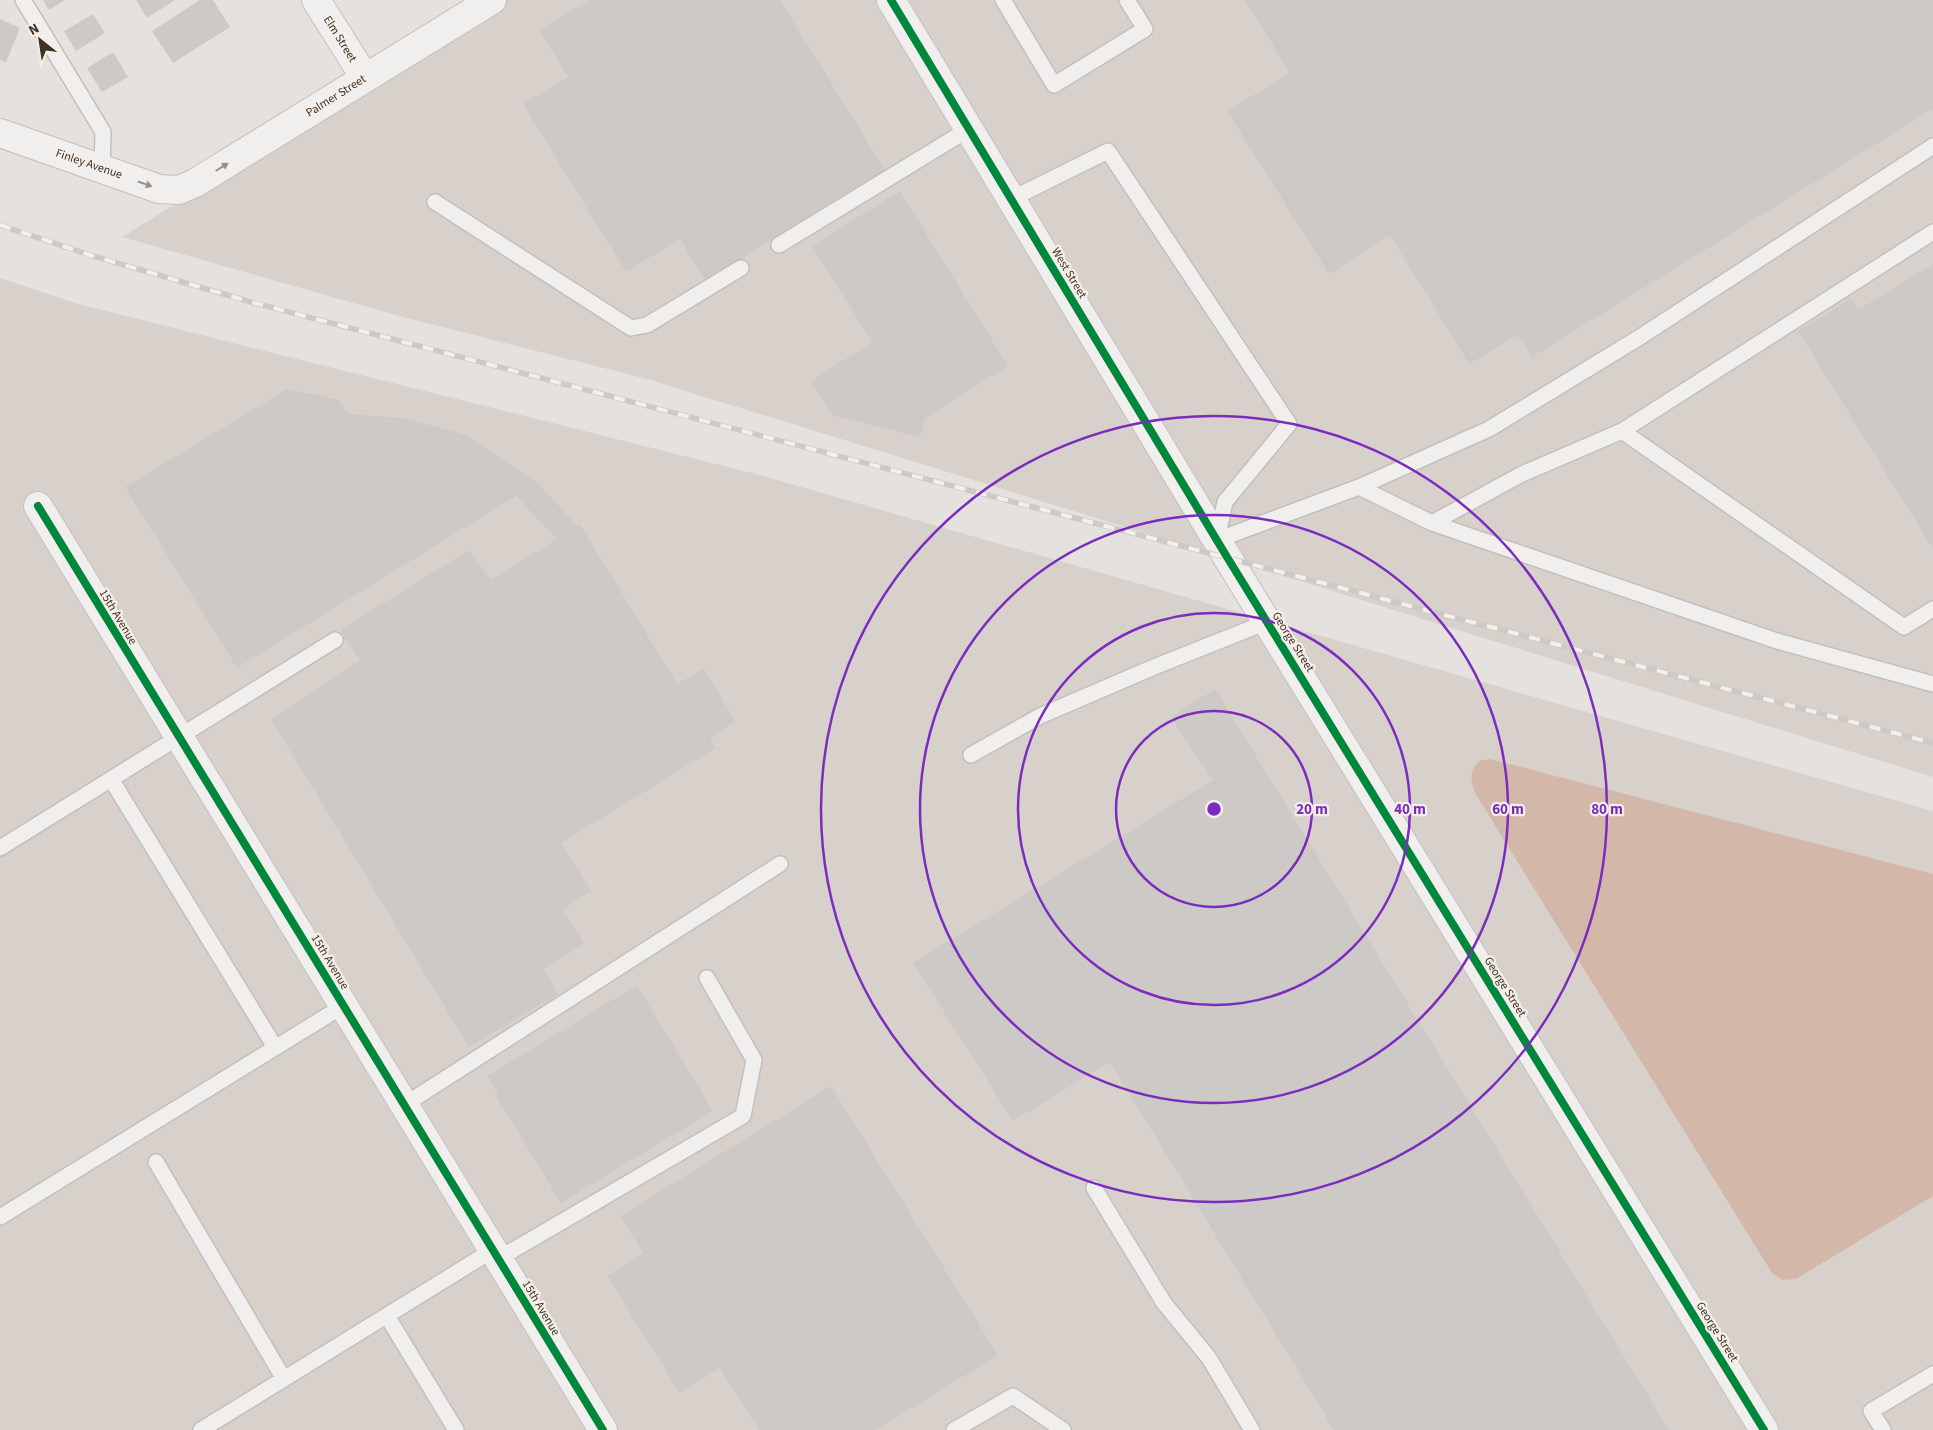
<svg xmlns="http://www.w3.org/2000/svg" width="1933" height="1430" viewBox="0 0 1933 1430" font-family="'Source Sans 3',sans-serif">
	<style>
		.built { fill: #d8d1cb }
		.water { fill: #d3b8a9 }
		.building { fill: #cdc9c6 }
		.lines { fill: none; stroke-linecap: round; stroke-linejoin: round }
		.service-casing { stroke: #c2bfbc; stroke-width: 18 }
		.minor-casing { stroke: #c2bfbc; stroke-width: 30 }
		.service { stroke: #f1efed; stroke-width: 15 }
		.minor { stroke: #f1efed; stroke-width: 28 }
		.rail-casing { stroke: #ccc9c6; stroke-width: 5.5 }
		.rail { stroke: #f5efea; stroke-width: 4; stroke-dasharray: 11; stroke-linecap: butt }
		.cycleway-casing { stroke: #f5efea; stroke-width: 11 }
		.cycleway { stroke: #00873e; stroke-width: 8 }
		.oneway { fill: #989088 }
		.ring { fill: none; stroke: #7b2cbf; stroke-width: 2.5 }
		.labels { text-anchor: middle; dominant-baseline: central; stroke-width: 4.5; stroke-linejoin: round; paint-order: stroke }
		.street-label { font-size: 12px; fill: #3f3124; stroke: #f5efea }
		.centre { fill: #7b2cbf; stroke: #f5efea; stroke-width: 2.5 }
		.ring-label { font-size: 15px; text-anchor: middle; font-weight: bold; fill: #7b2cbf; stroke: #f5efea; stroke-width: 4.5; stroke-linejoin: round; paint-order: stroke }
	</style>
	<rect width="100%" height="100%" fill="#e4e1de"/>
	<path class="built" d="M505 0H1933V777L647 379 399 316 122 237Z
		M0 278 78 304 752 473 1933 811V1430H0Z"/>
	<path class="water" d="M1490 759 1933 874V1196L1796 1279 1782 1280 1772 1273 1475 793C1470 779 1469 772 1479 761Z"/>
	<path class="building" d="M43 0H65L49 10Z
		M136 0H175L147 18Z
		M200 0H213L230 27 173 63 152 31Z
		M589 0H780L885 170 705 281 680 239 626 272 523 104 568 77 539 30Z
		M1245 0H1933V109L1532 357 1518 335 1469 364 1390 235 1329 274 1227 111 1290 73Z
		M93 14 105 33 76 51 64 31Z
		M0 19 20 28 6 62 0 60Z
		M113 52 128 77 102 92 87 68Z
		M900 191 1008 366 925 418 920 437 832 415 811 381 872 342 812 246Z
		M1933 264V549L1798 331 1851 299 1858 310Z
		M287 389 339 400 348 414 402 418 464 434 536 481 577 526 580 524 677 684 704 668 735 721 710 738 716 748 561 843 591 891 563 909 584 944 544 969 558 994 469 1047 271 719 360 660 340 630 469 550 491 580 557 539 516 496 237 668 125 487Z
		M1215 689 1669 1430H1334L1110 1062 1013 1121 913 963 1213 780 1171 717Z
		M637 985 713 1111 561 1203 496 1096 498 1094 487 1076Z
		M831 1086 998 1355 876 1430H759L720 1368 680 1393 607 1276 643 1253 620 1216Z"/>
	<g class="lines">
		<defs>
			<path id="service" d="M23 0 103 132 102 169
				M1003 0 1054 85 1145 29 1127 0
				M1011 199 1108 151 1289 424 1225 502 1217 539
				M435 202 631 328 647 325 741 268
				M779 245 969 129
				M1622 431 1904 627 1933 609
				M1359 487 1489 429 1640 337 1933 146
				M1432 523 1777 641 1933 684
				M1217 540 1359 487 1432 523 1522 474 1622 431 1933 232
				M971 755 1040 716 1154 667 1267 622
				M111 779 275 1047
				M0 848 335 640
				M404 1105 780 864
				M156 1162 284 1379
				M1094 1188 1164 1303 1209 1358 1252 1430
				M0 1217 343 1006
				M498 1259 743 1116 754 1060 707 978
				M387 1316 456 1430
				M201 1430 493 1250
				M954 1430 1013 1396 1063 1430
				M1883 1430 1871 1411 1933 1374"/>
			<path id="minor" d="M316 0 365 78
				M891 0 1227 557 1764 1430
				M0 133 159 189 179 190 195 183 492 0
				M38 506 603 1430"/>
		</defs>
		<use href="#service" class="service-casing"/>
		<use href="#minor" class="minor-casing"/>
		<use href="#service" class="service"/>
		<use href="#minor" class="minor"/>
		<defs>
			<path id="rail" d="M0 225 90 255 251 302 1933 743"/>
		</defs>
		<use href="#rail" class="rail-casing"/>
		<use href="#rail" class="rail"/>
		<defs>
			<path id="cycleway" d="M891 0 1227 557 1764 1430
				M38 506 603 1430"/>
		</defs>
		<use href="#cycleway" class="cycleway-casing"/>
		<use href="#cycleway" class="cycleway"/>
	</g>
	<defs><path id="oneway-solid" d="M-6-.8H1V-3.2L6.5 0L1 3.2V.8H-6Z" transform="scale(1.25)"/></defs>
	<g class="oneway">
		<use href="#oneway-solid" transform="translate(222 167) rotate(-32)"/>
		<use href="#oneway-solid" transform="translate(145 184) rotate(19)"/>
	</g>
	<g class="ring">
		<circle cx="1214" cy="809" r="98"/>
		<circle cx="1214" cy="809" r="196"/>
		<circle cx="1214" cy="809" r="294"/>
		<circle cx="1214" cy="809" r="393"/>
	</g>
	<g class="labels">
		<g class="street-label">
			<text transform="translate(340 39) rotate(58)">Elm Street</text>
			<text transform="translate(336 96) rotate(-32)">Palmer Street</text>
			<text transform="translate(89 164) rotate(19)">Finley Avenue</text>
			<text transform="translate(1069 273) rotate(59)">West Street</text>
			<text transform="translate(118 617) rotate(59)">15th Avenue</text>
			<text transform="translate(1293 642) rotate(58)">George Street</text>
			<text transform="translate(330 962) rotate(59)">15th Avenue</text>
			<text transform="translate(1505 987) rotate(58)">George Street</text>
			<text transform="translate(541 1308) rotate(59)">15th Avenue</text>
			<text transform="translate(1717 1332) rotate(58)">George Street</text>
		</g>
	</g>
	<circle cx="1214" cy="809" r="8" class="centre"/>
	<g class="ring-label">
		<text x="1312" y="814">20 m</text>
		<text x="1410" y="814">40 m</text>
		<text x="1508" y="814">60 m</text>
		<text x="1607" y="814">80 m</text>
	</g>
	<g transform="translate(40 40) rotate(330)" stroke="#f5efea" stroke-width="4" paint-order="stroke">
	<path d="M0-4L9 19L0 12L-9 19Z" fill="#3f3124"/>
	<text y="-8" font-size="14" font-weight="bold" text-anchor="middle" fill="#3f3124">N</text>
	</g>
</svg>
